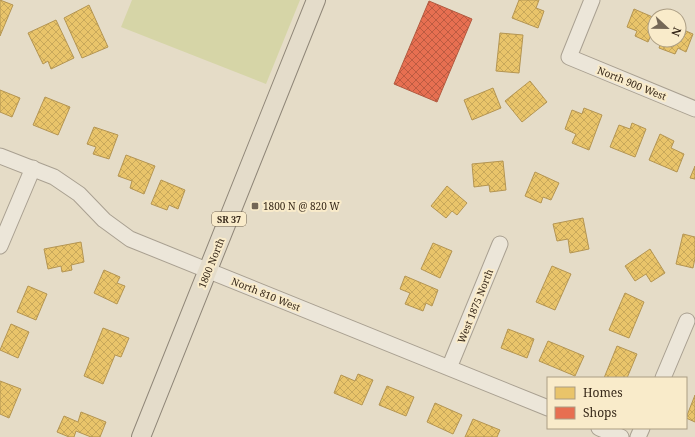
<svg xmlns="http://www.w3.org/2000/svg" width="695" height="437" viewBox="0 0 695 437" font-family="'Noto Serif',serif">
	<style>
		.green { fill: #d6d5a7 }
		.homes { fill: url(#homes-cross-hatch); stroke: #b49552 }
		.shops { fill: url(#shops-cross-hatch); stroke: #b25a40 }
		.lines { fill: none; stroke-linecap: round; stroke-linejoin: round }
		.minor-casing { stroke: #a9a091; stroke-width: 17 }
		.major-casing { stroke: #8f8678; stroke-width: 20 }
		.minor { stroke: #ece6d9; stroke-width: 15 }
		.major { stroke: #e4dcca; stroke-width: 18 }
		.poi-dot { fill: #746756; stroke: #f9ebca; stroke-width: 1.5 }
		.labels { text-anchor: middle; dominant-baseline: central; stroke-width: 4; stroke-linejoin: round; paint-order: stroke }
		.shield { fill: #f9ebca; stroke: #71624e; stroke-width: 1 }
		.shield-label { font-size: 9px; font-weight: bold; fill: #372819 }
		.street-label { font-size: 10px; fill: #372819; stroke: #f9ebca }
		.poi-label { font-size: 10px; fill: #372819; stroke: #f9ebca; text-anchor: start }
	</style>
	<defs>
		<pattern id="homes-cross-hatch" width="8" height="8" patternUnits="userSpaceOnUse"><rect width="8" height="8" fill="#e9c46a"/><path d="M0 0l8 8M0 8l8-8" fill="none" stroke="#c8a85b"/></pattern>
		<pattern id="shops-cross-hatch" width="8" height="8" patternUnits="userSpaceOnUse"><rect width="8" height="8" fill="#e76f51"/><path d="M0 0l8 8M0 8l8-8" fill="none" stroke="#bc5b42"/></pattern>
	</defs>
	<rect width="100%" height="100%" fill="#e5dcc7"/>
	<path class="green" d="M132 0H300L266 84 121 27Z"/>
	<path class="homes" d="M0 0 13 5 0 36Z
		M519 0H539L536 8 544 11 538 28 512 18Z
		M89 5 108 47 82 58 64 18Z
		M634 9 655 18V26L648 42 635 36 637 31 627 27Z
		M56 20 74 58 51 69 48 61 43 64 28 33Z
		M679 28 693 34 686 52 678 48 675 54 659 48 662 40H679Z
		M500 33 523 35 519 73 496 71Z
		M530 81 547 102 522 122 505 101Z
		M493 88 501 108 472 120 464 100Z
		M0 90 20 98 12 117 0 112Z
		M45 97 70 107 58 135 33 125Z
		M584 108 602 115 589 150 572 143 576 134 565 129 572 110 582 114Z
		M632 123 646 129 635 157 610 147 619 125 630 129Z
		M94 127 118 135 109 159 93 154 96 147 87 144Z
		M660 134 674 141 671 148 684 154 677 172 649 160Z
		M126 155 155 166 144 194 130 188 132 181 118 176Z
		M503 161 506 190 490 192 489 185 474 187 472 164Z
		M695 166V179L690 178Z
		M535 172 559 183 551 200 543 197 541 203 525 196Z
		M161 180 185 190 178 209 169 205 167 210 151 204Z
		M447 186 467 203 457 215 452 211 446 218 431 206Z
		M583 218 589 249 570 253 568 239 557 241 553 224Z
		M683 234 695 237V258L693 268 676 264Z
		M81 242 84 262 71 265 72 270 62 272 61 266 48 269 44 249Z
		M433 243 452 251 440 278 421 269Z
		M650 249 665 273 651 282 646 274 635 281 625 266Z
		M552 266 571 274 555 310 536 302Z
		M104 270 120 277 117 283 125 286 117 304 94 293Z
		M405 276 438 290 432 306 426 303 423 311 405 304 410 293 400 289Z
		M28 286 47 294 36 320 17 312Z
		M625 293 644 302 629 338 609 330Z
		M11 324 29 332 18 358 0 350Z
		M103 328 129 338 121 357 115 355 103 384 84 376Z
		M508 329 534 339 527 358 501 348Z
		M548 341 584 356 575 376 539 361Z
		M617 346 637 354 627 378H604Z
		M358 374 373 380 362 405 334 393 341 375 355 381Z
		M0 381 21 389 9 418 0 414Z
		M387 386 414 397 406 416 379 405Z
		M695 395V422L686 418Z
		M435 403 462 415 453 434 427 422Z
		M81 412 106 422 100 437H91L76 431 74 437H69L57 432 64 416 78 422Z
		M473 419 500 430 497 437H465Z"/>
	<path class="shops" d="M429 1 472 19 437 102 394 84Z"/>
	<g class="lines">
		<defs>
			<path id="minor" d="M592 0 569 57 695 109
				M0 156 54 177 79 194 104 220 130 239 548 408
				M0 246 33 168
				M449 368 500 244
				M663 378 687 321
				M599 428 621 437
				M638 437 642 428"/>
			<path id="major" d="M141 437 316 0"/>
		</defs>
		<use href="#minor" class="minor-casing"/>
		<use href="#major" class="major-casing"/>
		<use href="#minor" class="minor"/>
		<use href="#major" class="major"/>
	</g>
	<rect class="poi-dot" x="251" y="202" width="8" height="8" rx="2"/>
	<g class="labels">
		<rect class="shield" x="212" y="212" width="34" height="14" rx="3"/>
		<g class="shield-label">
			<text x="229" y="219">SR 37</text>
		</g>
		<g class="street-label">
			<text transform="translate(632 83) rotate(22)">North 900 West</text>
			<text transform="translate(211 263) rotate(-68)">1800 North</text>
			<text transform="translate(266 294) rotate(22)">North 810 West</text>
			<text transform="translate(475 306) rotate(-68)">West 1875 North</text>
		</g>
		<g class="poi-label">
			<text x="263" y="206">1800 N @ 820 W</text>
		</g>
	</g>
	<rect x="547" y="377" width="140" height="52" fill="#f9ebca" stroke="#ab9d83"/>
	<rect x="555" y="387" width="20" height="12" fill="#e9c46a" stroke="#ab9d83"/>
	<text x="583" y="397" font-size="12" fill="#372819">Homes</text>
	<rect x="555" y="407" width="20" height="12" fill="#e76f51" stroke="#ab9d83"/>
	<text x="583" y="417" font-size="12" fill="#372819">Shops</text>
	<g transform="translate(667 28) rotate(112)"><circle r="19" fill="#f9ebca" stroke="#ab9d83"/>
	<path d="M0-3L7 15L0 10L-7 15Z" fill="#746756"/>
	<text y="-6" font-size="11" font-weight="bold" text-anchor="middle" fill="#372819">N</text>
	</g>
</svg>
